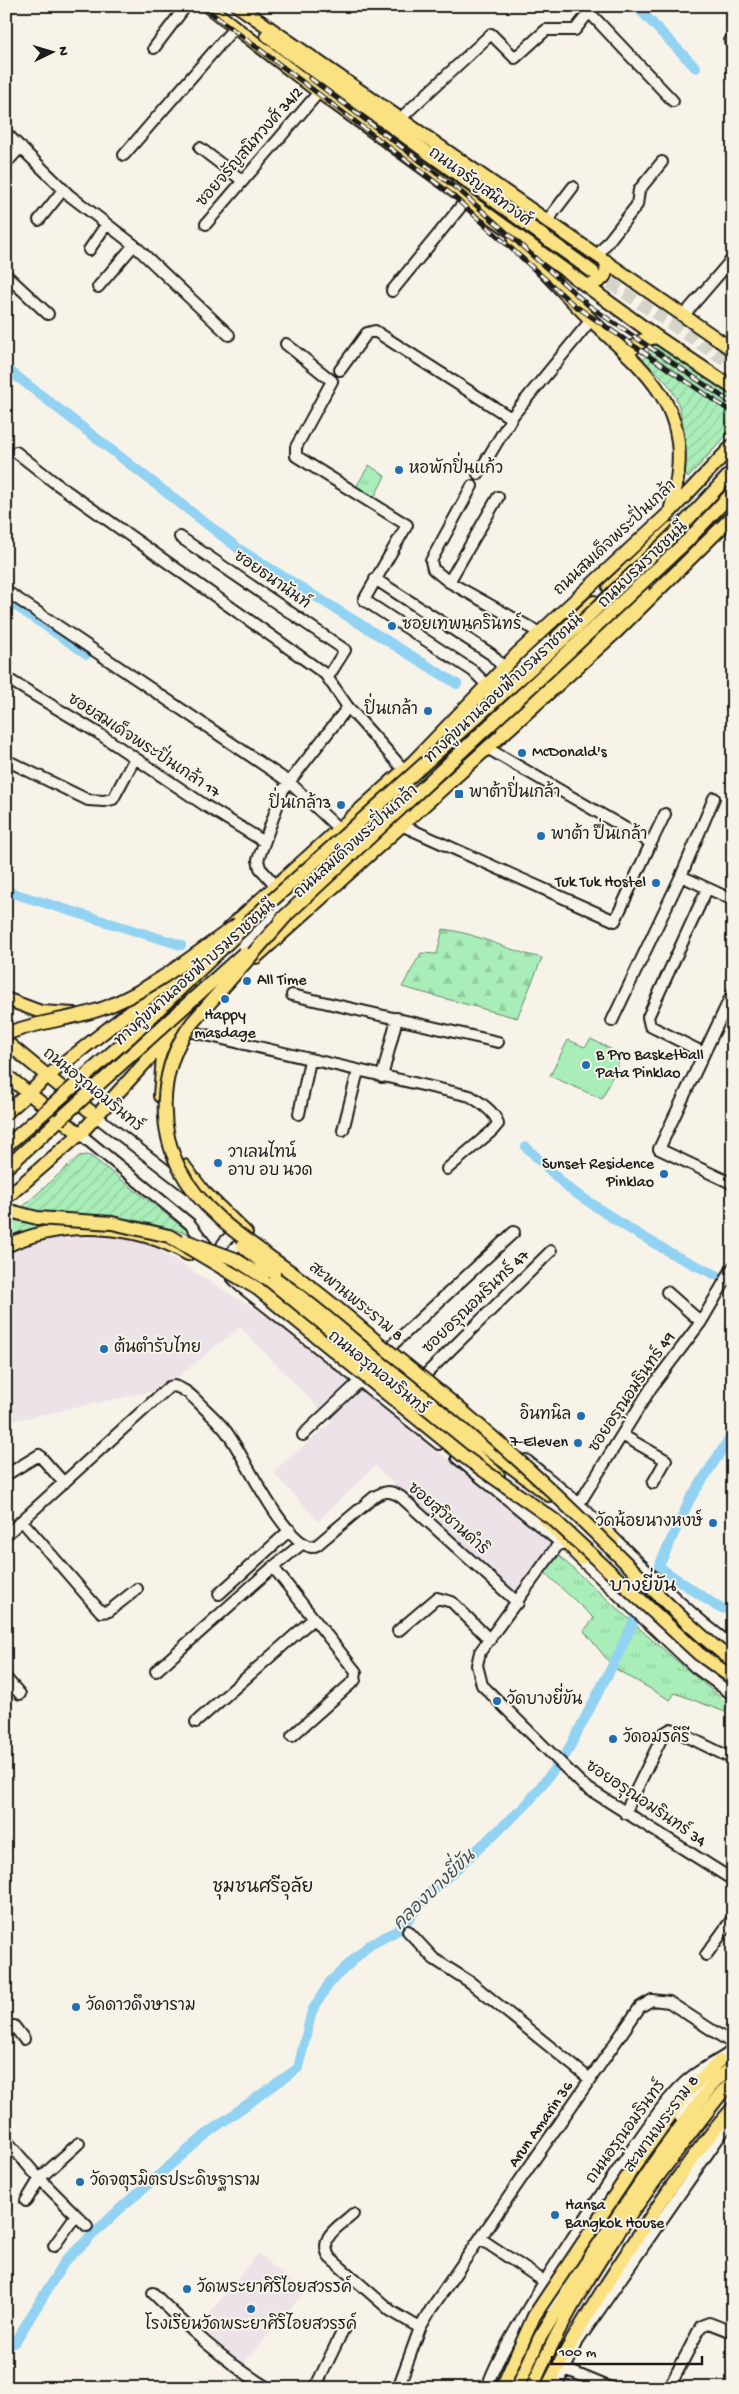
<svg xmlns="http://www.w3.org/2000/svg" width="739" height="2394" viewBox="0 0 739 2394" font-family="'Gochi Hand','Playpen Sans Thai',sans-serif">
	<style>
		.built { fill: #ede2e8 }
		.forest { fill: url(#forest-firs); stroke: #62856a }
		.park { fill: url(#park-tufts); stroke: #62856a }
		.garden { fill: url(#garden-furrows); stroke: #62856a }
		.pitch { fill: #a9eeb9; stroke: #62856a }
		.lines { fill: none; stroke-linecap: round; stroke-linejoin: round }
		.canal { stroke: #92d2f3; stroke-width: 10 }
		.major-tunnel { stroke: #d6d3c9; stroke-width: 12; stroke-dasharray: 12 6; stroke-linecap: butt }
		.minor-casing { stroke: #1c1c1c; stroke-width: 14 }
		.major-casing { stroke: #1c1c1c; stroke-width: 16 }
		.minor { stroke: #f7f3e8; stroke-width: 10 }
		.major { stroke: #fae181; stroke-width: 12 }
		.rail-casing { stroke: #1c1c1c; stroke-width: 5 }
		.rail { stroke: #f7f3e8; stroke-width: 3; stroke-dasharray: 9; stroke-linecap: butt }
		.major-bridge-casing { stroke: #1c1c1c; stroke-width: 16; stroke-linecap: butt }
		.major-bridge { stroke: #fae181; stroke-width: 12 }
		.poi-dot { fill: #1f6fb2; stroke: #f7f3e8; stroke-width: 2 }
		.labels { text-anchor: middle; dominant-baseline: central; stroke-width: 4; stroke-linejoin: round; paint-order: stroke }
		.street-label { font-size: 16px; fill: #1c1c1c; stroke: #f7f3e8 }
		.poi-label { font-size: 16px; fill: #1c1c1c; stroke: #f7f3e8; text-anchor: start }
		.neighbourhood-label { font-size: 18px; fill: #1c1c1c; stroke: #f7f3e8 }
		.water-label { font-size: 18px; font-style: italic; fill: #3f535c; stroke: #f7f3e8 }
		.quarter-label { font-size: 19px; fill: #1c1c1c; stroke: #f7f3e8 }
	</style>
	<defs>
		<pattern id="forest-firs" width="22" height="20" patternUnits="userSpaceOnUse" patternTransform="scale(1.25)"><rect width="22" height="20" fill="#a9eeb9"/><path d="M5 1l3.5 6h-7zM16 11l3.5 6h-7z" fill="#91cc9e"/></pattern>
		<pattern id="park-tufts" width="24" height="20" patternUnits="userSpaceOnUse" patternTransform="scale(1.25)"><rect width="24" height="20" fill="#a9eeb9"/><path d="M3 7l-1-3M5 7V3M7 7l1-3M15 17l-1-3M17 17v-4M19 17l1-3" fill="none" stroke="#91cc9e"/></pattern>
		<pattern id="garden-furrows" width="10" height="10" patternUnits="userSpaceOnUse" patternTransform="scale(1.25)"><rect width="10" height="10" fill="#a9eeb9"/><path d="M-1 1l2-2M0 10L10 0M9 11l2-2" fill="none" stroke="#91cc9e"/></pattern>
	</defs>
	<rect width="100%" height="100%" fill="#f7f3e8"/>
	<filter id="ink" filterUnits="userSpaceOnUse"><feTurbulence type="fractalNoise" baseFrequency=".02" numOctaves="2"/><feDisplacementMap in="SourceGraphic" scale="10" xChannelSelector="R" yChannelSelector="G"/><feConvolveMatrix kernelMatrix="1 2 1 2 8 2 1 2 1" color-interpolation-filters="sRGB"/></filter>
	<g filter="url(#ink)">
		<path class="built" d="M102 1233 128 1236 149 1244 265 1315 554 1543 516 1597 375 1466 318 1521 273 1472 332 1422 240 1327 163 1389 6 1422V1254L45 1237Z
			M258 2253 304 2293 242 2365 200 2325Z"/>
		<path class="forest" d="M443 929C477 933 508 951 542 958L517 1018 402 987 421 953 437 954Z"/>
		<path class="park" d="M369 465 385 476 374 498 356 487Z
			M559 1556 650 1638 728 1704 725 1712 675 1693 670 1700 614 1668 584 1631 594 1618 545 1573Z"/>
		<path class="garden" d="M662 343 733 394V428L688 478 685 474C686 446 686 405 666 382 659 374 651 367 644 360 648 351 651 344 662 343Z
			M87 1155 92 1157 193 1235C155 1225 114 1211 75 1217 51 1221 28 1231 6 1241V1222L79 1156Z"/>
		<path class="pitch" d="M591 1039 622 1055 602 1099 550 1076 568 1040 585 1047Z"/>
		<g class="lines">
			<path class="canal" d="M636 6 696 68
				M6 368 239 549 457 684
				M6 599 87 654
				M6 891 181 945
				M526 1147 568 1188 628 1228 676 1256 733 1283
				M659 1567 718 1607 733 1611
				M6 2347 15 2342 65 2261 124 2205 210 2131 298 2068 312 2011 330 1982 368 1946 400 1929 428 1895 527 1804 566 1754 618 1655 690 1499 733 1433"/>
			<path class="major-tunnel" d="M595 273 733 366"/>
			<defs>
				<path id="minor" d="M589 12 673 101
					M730 41 733 43
					M154 48 186 6
					M401 118 491 34 515 58 546 30H575L594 6
					M6 133 69 195 134 245 229 335
					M200 148 243 181
					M124 155 234 28
					M6 163 21 147
					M39 220 63 190
					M547 221 573 187
					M206 224 319 92
					M89 250 106 225
					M597 256 637 205 639 190 662 162
					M6 275 48 314
					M98 287 134 245
					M392 291 467 199
					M684 315 733 258
					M286 344 332 381 296 447V456L407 525 364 600 473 671 487 685
					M340 370 367 333 375 331 511 418
					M16 452 54 482 325 674 348 707 404 770
					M478 474 514 414 591 320
					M498 497 449 582 540 633
					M180 537 345 650 328 677
					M375 579 491 654 504 668
					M449 582 433 569 431 561 472 486
					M6 591 289 782 338 828
					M6 678 98 733 206 806 263 841
					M6 760 88 800 104 801 113 799 135 758
					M714 798 681 876 733 900
					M401 825 615 921 651 843 487 748
					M651 843 665 814
					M276 886 260 868 258 860 283 790 348 707
					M733 992 659 1149 733 1184
					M292 995 498 1042
					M612 1021 681 876
					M180 1029 470 1096C480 1102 496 1113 498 1124L492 1131 447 1169
					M704 1053 650 1026 648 1017 707 889
					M382 1077 397 1018
					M299 1114 310 1060
					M96 1116 190 1189
					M343 1130 358 1071
					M80 1134 190 1224 211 1251
					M220 1259C218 1244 229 1233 243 1233
					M231 1276 239 1285 439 1444
					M667 1292 701 1322
					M390 1347 514 1232
					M424 1376 551 1251
					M303 1435 360 1381
					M622 1435 666 1460 653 1483
					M457 1458 562 1544
					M526 1460C544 1475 562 1489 579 1504 630 1552 676 1605 733 1646
					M6 1475 39 1455 64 1483
					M579 1504 651 1388 701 1322 733 1267
					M22 1521 101 1612 109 1611 137 1589
					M6 1535 169 1387 174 1386C186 1389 194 1398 202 1406 212 1416 223 1425 230 1437 247 1462 283 1540 311 1547L317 1545 374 1497C384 1491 390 1490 401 1497L518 1603
					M560 1542 480 1652 477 1665 482 1685 584 1786 733 1880
					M575 1554 695 1667 733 1695
					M273 1567 356 1672 355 1680 292 1736
					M219 1594 290 1530
					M398 1631 437 1598 452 1602 490 1640
					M156 1671 273 1567 303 1543
					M6 1678 20 1694
					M196 1722 313 1619
					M625 1813 664 1733 671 1729 678 1732 733 1759
					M408 1931 434 1959 470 1982 591 2080
					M706 1955 733 1918
					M6 2032 14 2026 24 2039
					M680 2117 713 2073
					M6 2140 36 2175 87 2226
					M26 2201 40 2178 79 2143
					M353 2214C339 2227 317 2237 330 2258L391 2311 420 2328
					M481 2239 545 2282
					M54 2246 76 2215
					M153 2293C188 2328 225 2362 268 2388
					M548 2306 590 2246
					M565 2369 611 2388
					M315 2388 345 2326
					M398 2388 420 2328 431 2309 640 2007 652 2000 669 2002 733 2044
					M488 2388C485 2364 644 2126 670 2098 679 2087 689 2077 701 2070 712 2063 722 2059 733 2050
					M556 2388 578 2341 733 2117
					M669 2388 701 2326 709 2323 727 2330"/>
				<path id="major" d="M238 6 733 350
					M210 8 319 92 657 337 733 388
					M267 35 288 52 593 272
					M514 241C540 267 565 294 591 320 637 364 686 399 678 471 677 485 673 498 670 512
					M586 285C601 283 609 277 606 261
					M627 353 643 340 657 337
					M609 588 672 528
					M558 636 594 602
					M466 717 500 688
					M502 726 643 591
					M228 929 413 762 518 653 670 512 733 445
					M256 957 617 631 733 516
					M186 973C182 994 199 1002 217 993
					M6 999 41 1012 74 1014
					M6 1042 96 1116
					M6 1075 80 1134
					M160 1096 164 1042
					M6 1113 48 1076 185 968
					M184 1166 203 1191 246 1233
					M6 1168 59 1120
					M6 1198 80 1134 164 1042 198 1009
					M6 1246C63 1219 134 1223 188 1254
					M274 1273 477 1441 549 1495
					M263 1277 441 1424 498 1475
					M542 1516 581 1558
					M592 1525 613 1539
					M633 2168 685 2094 720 2061
					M517 2388 539 2339 589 2258 663 2150 715 2081 733 2067
					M532 2388C577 2280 651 2183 723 2091L733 2083
					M547 2388C571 2339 599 2295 629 2250 661 2201 694 2152 733 2108"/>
			</defs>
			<use href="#minor" class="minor-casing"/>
			<use href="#major" class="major-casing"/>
			<use href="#minor" class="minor"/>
			<use href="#major" class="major"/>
			<defs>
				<path id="rail" d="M202 6 451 194 574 305 733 413
					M310 78 460 191 588 305 733 404"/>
			</defs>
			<use href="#rail" class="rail-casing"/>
			<use href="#rail" class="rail"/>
			<defs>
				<path id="major-bridge" d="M286 916 192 1023C161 1064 156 1122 179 1168 205 1219 260 1248 304 1282 331 1302 356 1324 381 1345 415 1372 449 1399 482 1428 532 1471 579 1517 626 1563 661 1597 694 1632 733 1661
					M281 920 687 541 733 492
					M6 1034C39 1020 76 1020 109 1006 157 986 196 953 238 924
					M59 1120 244 953
					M6 1146 132 1035 267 905 577 627 675 533 733 471
					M6 1210 37 1218 112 1223 169 1236 258 1289 466 1458 554 1520 699 1654 733 1678
					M186 1241 235 1259 263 1277
					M243 1246 274 1273
					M502 2388 534 2316 633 2168"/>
			</defs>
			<use href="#major-bridge" class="major-bridge-casing"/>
			<use href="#major-bridge" class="major-bridge"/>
		</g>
	</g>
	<g class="poi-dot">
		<circle cx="399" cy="470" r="5"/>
		<circle cx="392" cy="626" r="5"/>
		<circle cx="428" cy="711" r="5"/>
		<circle cx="522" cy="753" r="5"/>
		<rect x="454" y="789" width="10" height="10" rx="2.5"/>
		<circle cx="341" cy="805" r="5"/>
		<circle cx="541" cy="836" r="5"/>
		<circle cx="656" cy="883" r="5"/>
		<circle cx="247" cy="981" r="5"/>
		<circle cx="225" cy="999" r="5"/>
		<circle cx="586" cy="1065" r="5"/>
		<circle cx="218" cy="1163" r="5"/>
		<circle cx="664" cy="1174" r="5"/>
		<circle cx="104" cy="1349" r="5"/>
		<circle cx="581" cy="1416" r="5"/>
		<circle cx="578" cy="1443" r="5"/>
		<circle cx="713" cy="1523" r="5"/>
		<circle cx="497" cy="1701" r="5"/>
		<circle cx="613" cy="1739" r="5"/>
		<circle cx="76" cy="2007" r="5"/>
		<circle cx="80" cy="2182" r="5"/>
		<circle cx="555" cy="2215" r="5"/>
		<circle cx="187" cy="2289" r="5"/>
		<circle cx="251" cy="2309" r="5"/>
	</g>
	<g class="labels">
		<g class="street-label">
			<text transform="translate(251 148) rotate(-49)">ซอยจรัญสนิทวงศ์ 34/2</text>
			<text transform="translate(479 188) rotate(36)">ถนนจรัญสนิทวงศ์</text>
			<text transform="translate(616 539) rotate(-43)">ถนนสมเด็จพระปิ่นเกล้า</text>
			<text transform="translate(644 566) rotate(-44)">ถนนบรมราชชนนี</text>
			<text transform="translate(271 581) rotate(35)">ซอยธนานันท์</text>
			<text transform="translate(505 690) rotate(-43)">ทางคู่ขนานลอยฟ้าบรมราชชนนี</text>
			<text transform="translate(143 747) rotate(33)">ซอยสมเด็จพระปิ่นเกล้า 17</text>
			<text transform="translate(357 843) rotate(-42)">ถนนสมเด็จพระปิ่นเกล้า</text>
			<text transform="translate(196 974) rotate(-42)">ทางคู่ขนานลอยฟ้าบรมราชชนนี</text>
			<text transform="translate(92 1091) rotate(39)">ถนนอรุณอมรินทร์</text>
			<text transform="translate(355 1303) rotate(39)">สะพานพระราม 8</text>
			<text transform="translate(477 1303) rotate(-44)">ซอยอรุณอมรินทร์ 47</text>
			<text transform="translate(377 1374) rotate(39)">ถนนอรุณอมรินทร์</text>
			<text transform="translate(633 1393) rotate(-56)">ซอยอรุณอมรินทร์ 49</text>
			<text transform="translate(447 1520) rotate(41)">ซอยสุวิชานดำริ</text>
			<text transform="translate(645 1805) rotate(34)">ซอยอรุณอมรินทร์ 34</text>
			<text transform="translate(542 2125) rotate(-55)">Arun Amarin 36</text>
			<text transform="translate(663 2125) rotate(-54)">สะพานพระราม 8</text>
			<text transform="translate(627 2133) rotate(-54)">ถนนอรุณอมรินทร์</text>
		</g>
		<g class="poi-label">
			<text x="409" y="470">หอพักปิ่นแก้ว</text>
			<text x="402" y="626">ซอยเทพนครินทร์</text>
			<text x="418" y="711" text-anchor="end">ปิ่นเกล้า</text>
			<text x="532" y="753">McDonald's</text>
			<text x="469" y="794">พาต้าปิ่นเกล้า</text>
			<text x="331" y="805" text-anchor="end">ปิ่นเกล้า3</text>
			<text x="551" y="836">พาต้า ปื่นเกล้า</text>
			<text x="646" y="883" text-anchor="end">Tuk Tuk Hostel</text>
			<text x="257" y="981">All Time</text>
			<text x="225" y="1016" text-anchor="middle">Happy<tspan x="225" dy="18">masdage</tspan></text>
			<text x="596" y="1056">B Pro Basketball<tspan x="596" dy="18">Pata Pinklao</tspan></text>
			<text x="228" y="1154">วาเลนไทน์<tspan x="228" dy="18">อาบ อบ นวด</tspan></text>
			<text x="654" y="1165" text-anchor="end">Sunset Residence<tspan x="654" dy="18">Pinklao</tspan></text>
			<text x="114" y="1349">ต้นตำรับไทย</text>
			<text x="571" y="1416" text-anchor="end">อินทนิล</text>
			<text x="568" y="1443" text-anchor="end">7-Eleven</text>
			<text x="703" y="1523" text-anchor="end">วัดน้อยนางหงษ์</text>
			<text x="507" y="1701">วัดบางยี่ขัน</text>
			<text x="623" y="1739">วัดอมรคีรี</text>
			<text x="86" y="2007">วัดดาวดึงษาราม</text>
			<text x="90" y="2182">วัดจตุรมิตรประดิษฐาราม</text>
			<text x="565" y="2206">Hansa<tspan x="565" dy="18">Bangkok House</tspan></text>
			<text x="197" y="2289">วัดพระยาศิริไอยสวรรค์</text>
			<text x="251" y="2326" text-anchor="middle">โรงเรียนวัดพระยาศิริไอยสวรรค์</text>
		</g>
		<g class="neighbourhood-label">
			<text x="263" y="1888">ชุมชนศรีอุลัย</text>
		</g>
		<g class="water-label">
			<text transform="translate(435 1891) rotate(-44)">คลองบางยี่ขัน</text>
		</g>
		<g class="quarter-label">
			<text x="643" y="1587">บางยี่ขัน</text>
		</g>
	</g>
	<rect width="739" height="2394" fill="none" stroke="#f7f3e8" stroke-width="25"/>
	<rect x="12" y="12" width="714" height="2369" fill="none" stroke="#1c1c1c" stroke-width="2" filter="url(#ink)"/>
	<g transform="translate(52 52) rotate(85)" stroke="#f7f3e8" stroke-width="4" paint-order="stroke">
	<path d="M0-4L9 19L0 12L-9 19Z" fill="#1c1c1c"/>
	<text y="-8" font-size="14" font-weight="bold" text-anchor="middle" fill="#1c1c1c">N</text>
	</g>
	<path d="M552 2356v8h150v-8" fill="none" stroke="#1c1c1c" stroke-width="2.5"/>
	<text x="559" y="2356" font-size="15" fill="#1c1c1c" stroke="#f7f3e8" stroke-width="4" paint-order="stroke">100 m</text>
</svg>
